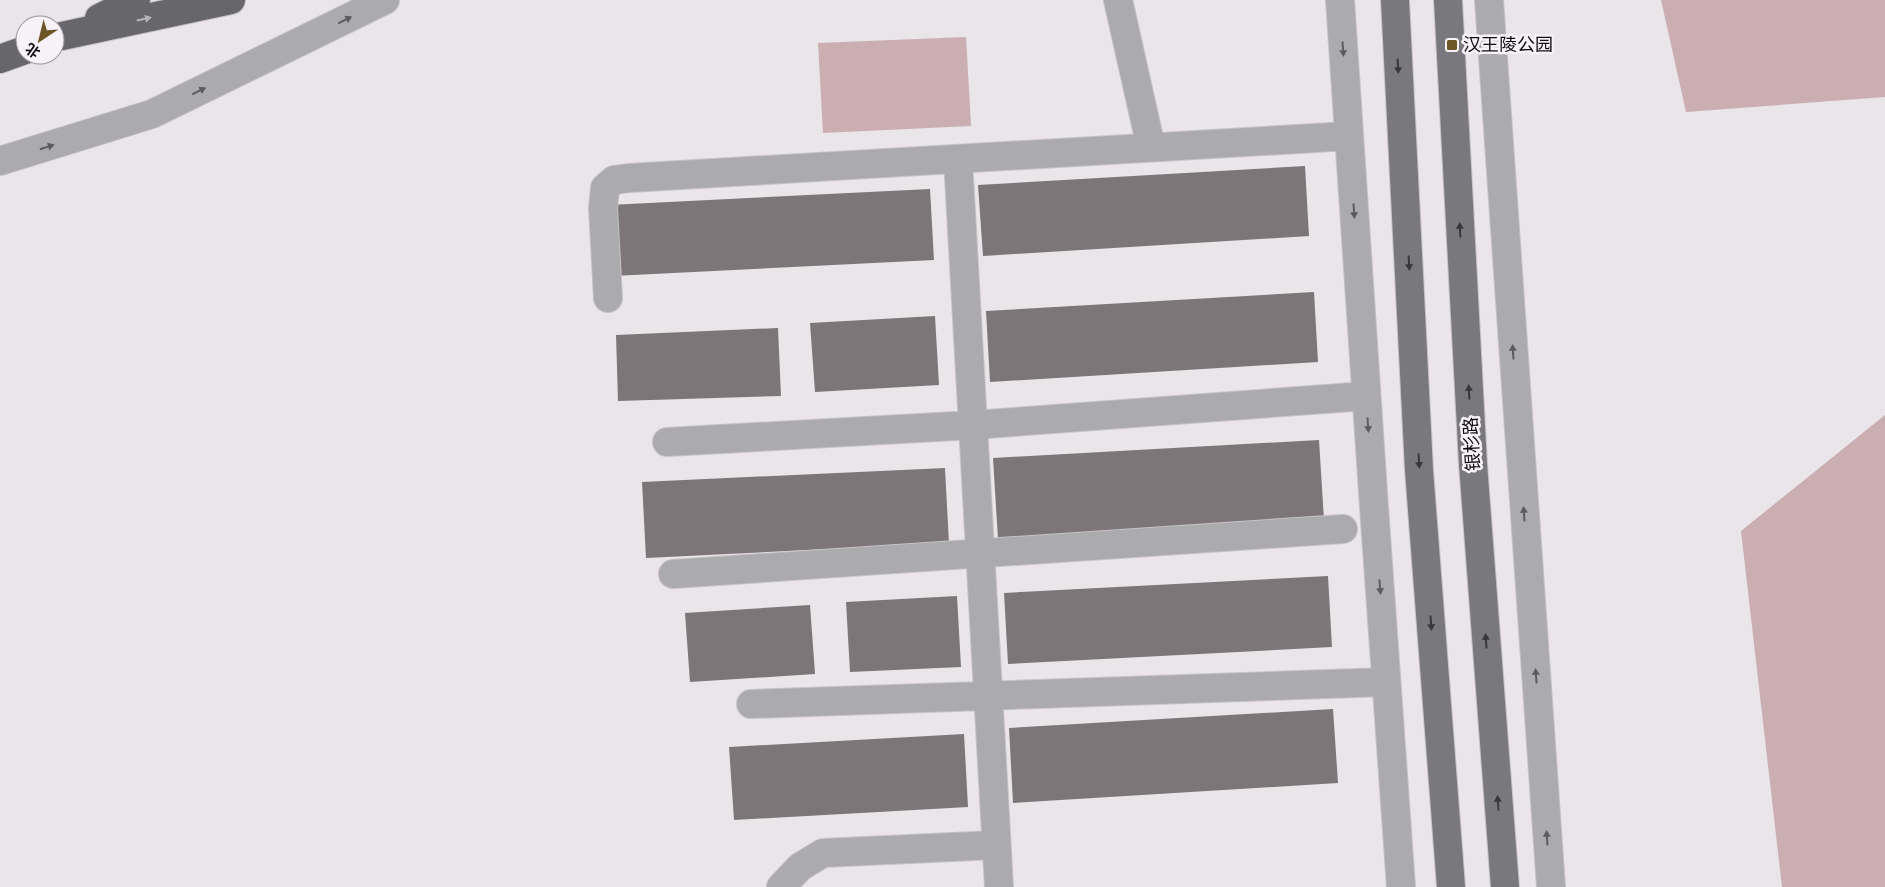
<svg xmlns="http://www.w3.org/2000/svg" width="1885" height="887" viewBox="0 0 1885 887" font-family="Arial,'Noto Sans SC',sans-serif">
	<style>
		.green { fill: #caaeb1 }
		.building { fill: #7c7679 }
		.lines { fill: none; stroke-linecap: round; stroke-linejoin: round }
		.minor-casing { stroke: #c6c2c6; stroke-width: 30 }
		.major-casing { stroke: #c6c2c6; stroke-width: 30 }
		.highway-casing { stroke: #c6c2c6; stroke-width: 30 }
		.minor { stroke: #abaaad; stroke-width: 28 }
		.major { stroke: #79787c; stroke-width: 28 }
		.highway { stroke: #67666b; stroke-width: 28 }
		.oneway { fill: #b6b3b8 }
		.oneway2 { fill: #5c5b5e }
		.oneway3 { fill: #38373a }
		.poi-dot { fill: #6d5626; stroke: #f6f2f7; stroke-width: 2 }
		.labels { text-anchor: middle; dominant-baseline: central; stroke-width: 5; stroke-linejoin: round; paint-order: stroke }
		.poi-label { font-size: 18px; fill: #0d0c0e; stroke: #f6f2f7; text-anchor: start }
		.street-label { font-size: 18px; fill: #0d0c0e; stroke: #f6f2f7 }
	</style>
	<rect width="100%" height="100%" fill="#e9e5e9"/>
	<path class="green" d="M1661 0H1885V97L1686 112Z
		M966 37 971 126 823 133 818 43Z
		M1885 415V887H1782L1741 531Z"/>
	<path class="building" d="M1305 166 1309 236 983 256 978 185Z
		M930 189 934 260 613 276 609 205Z
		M1314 292 1318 362 990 382 986 311Z
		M935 316 939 385 815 392 810 323Z
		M778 328 781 396 618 401 616 335Z
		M1319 440 1324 520 998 539 993 458Z
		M945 468 949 543 646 558 642 482Z
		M1328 576 1332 647 1008 664 1004 593Z
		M957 596 961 667 850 672 846 602Z
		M810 605 815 674 690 682 685 613Z
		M1333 709 1338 783 1013 803 1009 728Z
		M964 734 968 807 734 820 729 747Z"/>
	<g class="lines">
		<defs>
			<path id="minor" d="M1118 0 1151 147
				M1340 0 1374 507 1401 887
				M1489 0 1551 887
				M958 159 999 887
				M0 161 152 114 385 0
				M608 298 603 208 605 188 614 180 629 178 1349 136
				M667 442 973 425 1366 396
				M673 574 1343 529
				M751 704 1386 682
				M781 887 800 867 823 853 996 845"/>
			<path id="major" d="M1395 0 1419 470 1451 887
				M1448 0 1473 464 1505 887"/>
			<path id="highway" d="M99 18 136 0
				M62 36 231 0
				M0 59 25 50"/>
		</defs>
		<use href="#minor" class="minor-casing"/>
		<use href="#major" class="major-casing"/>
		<use href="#highway" class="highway-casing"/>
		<use href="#minor" class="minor"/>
		<use href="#major" class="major"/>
		<use href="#highway" class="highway"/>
	</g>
	<defs><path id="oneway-solid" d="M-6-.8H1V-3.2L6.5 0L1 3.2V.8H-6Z" transform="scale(1.25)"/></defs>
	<use class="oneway" href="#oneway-solid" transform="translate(144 19) rotate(-12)"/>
	<g class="oneway2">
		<use href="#oneway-solid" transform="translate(345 20) rotate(-26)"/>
		<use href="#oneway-solid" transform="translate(1343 49) rotate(86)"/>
		<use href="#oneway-solid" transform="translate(199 91) rotate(-26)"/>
		<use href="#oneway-solid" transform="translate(47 147) rotate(-17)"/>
		<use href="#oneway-solid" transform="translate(1354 211) rotate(86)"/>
		<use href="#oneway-solid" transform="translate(1513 352) rotate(-94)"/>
		<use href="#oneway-solid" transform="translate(1368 425) rotate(86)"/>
		<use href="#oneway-solid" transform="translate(1524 514) rotate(-94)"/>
		<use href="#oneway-solid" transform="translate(1380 587) rotate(86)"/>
		<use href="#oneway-solid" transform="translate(1536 676) rotate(-94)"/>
		<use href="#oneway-solid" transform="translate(1547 838) rotate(-94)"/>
	</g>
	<g class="oneway3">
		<use href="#oneway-solid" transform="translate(1398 66) rotate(87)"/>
		<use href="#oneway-solid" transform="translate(1460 230) rotate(-93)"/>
		<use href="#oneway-solid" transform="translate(1409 263) rotate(87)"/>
		<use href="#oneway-solid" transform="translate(1469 392) rotate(-93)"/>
		<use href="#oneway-solid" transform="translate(1419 461) rotate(87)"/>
		<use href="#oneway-solid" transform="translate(1431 623) rotate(86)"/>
		<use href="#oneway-solid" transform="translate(1486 641) rotate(-94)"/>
		<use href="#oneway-solid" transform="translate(1498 803) rotate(-94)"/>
	</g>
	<rect class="poi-dot" x="1446" y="39" width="12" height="12" rx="2.5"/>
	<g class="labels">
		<g class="poi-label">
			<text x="1463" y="45">汉王陵公园</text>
		</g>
		<g class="street-label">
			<text transform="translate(1472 444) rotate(-93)">银杉路</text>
		</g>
	</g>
	<g transform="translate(40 40) rotate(215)"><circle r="24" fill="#f6f2f7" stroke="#99969a"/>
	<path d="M0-4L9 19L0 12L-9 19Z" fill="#6d5626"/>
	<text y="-8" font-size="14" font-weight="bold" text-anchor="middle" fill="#0d0c0e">北</text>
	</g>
</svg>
